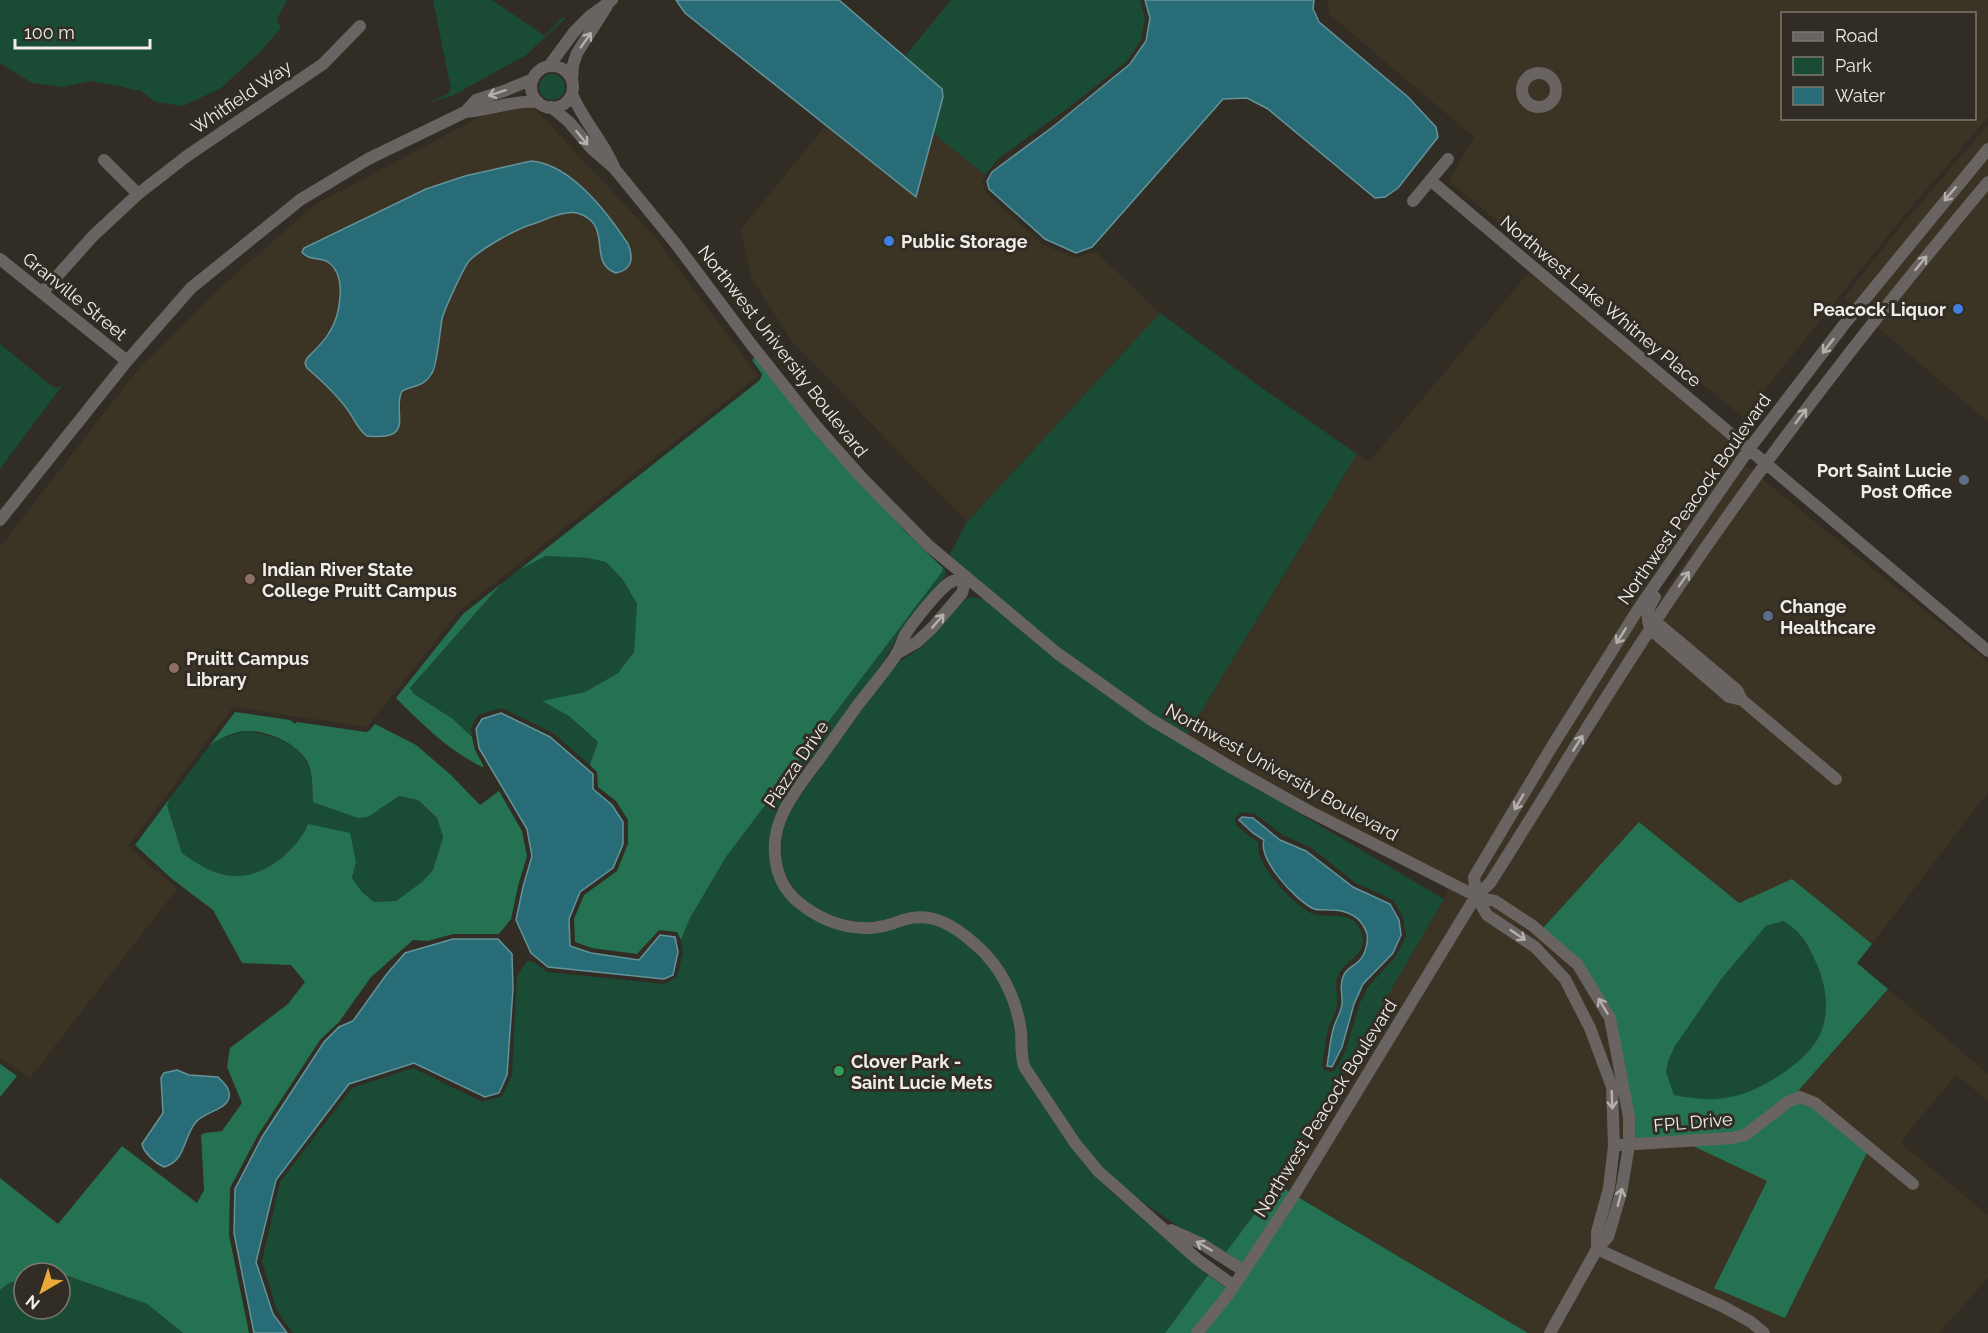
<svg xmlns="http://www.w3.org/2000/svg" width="1988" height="1333" viewBox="0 0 1988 1333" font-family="Raleway,sans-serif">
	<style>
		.built { fill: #3b3324; fill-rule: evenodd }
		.green { fill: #194b35; fill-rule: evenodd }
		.forest { fill: #247251; fill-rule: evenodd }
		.water { fill: #286c77; stroke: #649399; stroke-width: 1.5 }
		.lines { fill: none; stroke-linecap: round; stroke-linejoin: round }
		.minor { stroke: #696461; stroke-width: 12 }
		.oneway { stroke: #b4b0ab }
		.shop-dot { fill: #3f7fe0; stroke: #322d24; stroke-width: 2 }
		.service-dot { fill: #5c6f8a; stroke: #322d24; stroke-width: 2 }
		.education-dot { fill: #8d6e63; stroke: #322d24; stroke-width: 2 }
		.leisure-dot { fill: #2e9e5b; stroke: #322d24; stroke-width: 2 }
		.labels { text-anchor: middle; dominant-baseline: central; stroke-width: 6; stroke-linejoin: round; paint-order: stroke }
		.street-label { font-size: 18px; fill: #f1eee8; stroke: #322d24 }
		.poi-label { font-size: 18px; font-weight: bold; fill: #f1eee8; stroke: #322d24; text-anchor: start }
	</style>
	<rect width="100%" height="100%" fill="#322d24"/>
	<path class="built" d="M1327 0H1988V117L1897 224 1743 417 1656 347 1620 324 1449 181 1474 137 1329 14ZM1782 14H1974V118H1782Z
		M522 95 655 237 758 376 460 610 367 727 233 707 128 846 177 889 30 1078 0 1058V547L140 367 223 285 316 204Z
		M826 125 916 196 933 133 985 175 982 183 986 193 1042 244 1075 258 1095 251 1160 313 967 522 794 344 751 278 741 229Z
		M1988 125V142L1853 306 1844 298 1900 227Z
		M1988 157V175L1869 320 1860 312Z
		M1988 190V422L1876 326Z
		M1530 271 1730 439 1724 448 1737 458 1688 527 1470 888 1310 806 1187 735 1357 454 1369 462Z
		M1744 464 1754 472 1652 619 1653 609 1690 554 1695 534Z
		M1761 478 1988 662V792L1872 944 1792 880 1739 903 1639 822 1543 928 1486 894 1651 637 1739 706H1741L1836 785 1843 778 1747 698 1748 696 1662 620Z
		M1643 610 1642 620 1644 629 1485 882 1480 886 1479 878 1555 750Z
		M1449 888 1469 899 1290 1192 1277 1184 1444 899Z
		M1487 905 1492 906 1530 931 1575 968 1605 1020 1624 1118V1140H1618L1616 1085 1569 976 1491 911Z
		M1476 906 1531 951 1561 982 1586 1030 1607 1089 1609 1146 1604 1187 1592 1248 1545 1333H1528L1299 1197Z
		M1888 989 1988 1074V1101L1959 1077 1955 1076 1901 1141 1903 1145 1988 1215V1278L1939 1333H1772L1754 1318 1605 1247 1633 1149 1693 1146 1767 1181 1714 1287 1785 1318 1867 1153 1913 1191 1919 1183 1819 1099 1799 1091Z
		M1599 1256 1721 1311 1748 1326 1756 1333H1556Z"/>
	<path class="green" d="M0 0H287L277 19 281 28 259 53 221 88 183 106 155 102 140 90H132L124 87 90 81 63 87 32 83 0 63Z
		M433 0H492L545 36 562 18H566L526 55 452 96 429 102 448 94 451 89Z
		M951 0H1140L1145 19 1141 40 1127 61 1072 105 998 159 985 175 933 133 943 97 942 89 905 56Z
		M539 87a13 13 0 1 1 26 0a13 13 0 1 1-26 0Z
		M1160 313 1262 388 1357 454 1187 735 1153 714 1059 649 949 556 967 522Z
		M0 344 53 387 58 388 64 383 0 469Z
		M546 556 588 558 606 562 623 580 637 604 634 652 618 673 585 692 543 701 569 716 599 743 590 765 553 733 502 708 478 715 471 728 472 737 453 719 414 694 410 688 501 584 519 570Z
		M944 566 946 575 942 582 903 627 882 664 792 789 773 822 791 903 877 933 917 923H929L949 931 975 951 989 966 1003 989 1011 1011 1016 1041 1037 1096 1065 1139 1085 1165 1106 1187 1208 1275 1165 1333H293L277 1311 262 1261 280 1182 352 1088 413 1068 482 1102 502 1096 512 1075 517 976 527 961 534 962 547 972 664 984 677 977 683 953 681 940 690 918 726 857 942 572Z
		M970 597 983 599 1049 654 1147 723 1444 899 1279 1182 1226 1252 1178 1226 1139 1200 1121 1185 1094 1159 1074 1132 1028 1062 1015 993 938 914C927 912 917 911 906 913 894 916 883 922 871 922 853 923 837 918 822 911 779 888 773 852 790 810L892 668 900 661 922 647 963 601ZM1242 812 1255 814 1283 835 1310 847 1356 883 1393 900 1403 917 1406 936 1396 956 1368 987 1359 1005 1347 1047 1336 1069 1332 1072 1324 1070 1322 1066C1324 1054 1325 1041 1328 1029 1331 1021 1337 1012 1337 1003 1338 994 1334 985 1338 976 1344 960 1368 955 1362 934 1354 907 1326 920 1311 913 1294 905 1252 862 1259 842L1250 837 1235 824V818Z
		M245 731C274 736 303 742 311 774 313 783 312 793 313 802L381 809 389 801 399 796 418 800 437 819 443 837 433 870 422 882 396 901 374 902 362 892 352 878 356 862 352 849 308 824C296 850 264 878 234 876 214 875 197 864 182 853L167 804 170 798 210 745 220 739Z
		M1783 921C1805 935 1808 945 1818 967 1826 987 1830 1014 1820 1034 1811 1056 1776 1080 1755 1090 1742 1095 1728 1098 1715 1099 1701 1100 1687 1097 1674 1095L1666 1072 1668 1060 1675 1046 1722 978 1766 926Z
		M60 1275H64L147 1304 183 1333H0V1290L9 1283 24 1279V1309H60Z"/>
	<path class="forest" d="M755 357 904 530 943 568 942 572 726 857 690 918 681 940 677 932 659 930 637 954 592 948 575 942 574 919 584 895 617 871 628 844V820L616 801 598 787 597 772 590 765 598 742 569 716 542 701 585 692 618 673 634 652 637 604 623 580 606 562 588 558 546 556 519 570 760 380 762 374 752 360Z
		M501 584 410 688 414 694 453 719 472 737 475 750 484 767H482C448 750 423 725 396 698L463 614Z
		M235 712 290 720 295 724 297 722 366 732 369 731 375 724 416 745 451 775 480 805 499 791 522 831 527 856 518 886 511 919 499 934H453L428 941 413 940 371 977 339 1022 320 1040 258 1135 230 1188 229 1235 249 1333H183L147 1304 65 1275H60V1273H24V1279L9 1283 0 1290V1178L58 1224 122 1146 197 1203 204 1190 201 1135C207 1131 214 1133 222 1131L242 1103 227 1067 230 1048 288 1004 305 982 291 965 242 963 213 910 172 879 135 845 170 798 167 805 182 853C197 864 214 875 234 876 264 878 297 850 308 824L350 833 356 862 352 878 362 892 374 902 396 901 422 882 433 870 443 837 437 818 418 800 399 796 368 817 358 818 313 802C312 788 314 769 304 757 292 741 265 730 245 731 234 732 220 738 210 745Z
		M1639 822 1739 903 1792 879 1872 944 1857 963 1888 989 1799 1090 1802 1093 1743 1130 1732 1133 1634 1139 1614 1015 1543 928ZM1783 921C1805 935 1808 945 1818 967 1826 987 1830 1014 1820 1034 1811 1056 1776 1080 1755 1089 1742 1095 1728 1098 1715 1099 1702 1100 1687 1097 1674 1095L1666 1072 1668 1061 1675 1046 1722 978 1766 926Z
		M0 1064 17 1076 0 1097Z
		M1799 1103 1813 1107 1867 1153 1785 1318 1714 1288 1767 1181 1693 1146 1732 1143 1790 1106Z
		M1277 1184 1290 1192 1243 1264 1226 1252Z
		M1298 1197 1528 1333H1204Z
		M1208 1275 1226 1288 1192 1333H1165Z"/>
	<path class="water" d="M676 0H839L942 89 943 97 916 197 685 13Z
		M1145 0H1314L1313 9 1319 22 1408 97 1436 127 1438 137 1398 188 1385 197 1375 198 1268 109 1247 98 1223 99 1092 247 1076 253 1045 239 989 189 987 181 992 172 1054 126 1130 64 1146 41 1150 18Z
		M531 161C571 164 607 212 628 244 634 258 632 270 616 273 586 263 615 224 577 213 564 210 545 220 533 224 516 229 482 248 469 261 464 267 444 310 442 319 440 330 437 366 432 373 424 387 414 385 402 391 391 412 418 441 367 436 357 429 355 419 347 409 336 394 322 381 307 368L305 363 307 358C315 350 324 342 329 333 340 316 348 276 328 262 318 256 310 262 302 252L304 248 426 189 465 176Z
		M501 713 550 737 593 774V789L612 805 623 822V844L613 868 580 892 569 919 570 946 591 953 639 960 660 935 675 937 678 952 673 975 664 979 548 967 531 953 516 920 523 887 532 856 527 829 479 748 476 729 482 719Z
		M1242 817 1253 818 1280 840 1306 851 1353 887 1390 904 1399 920 1401 935 1393 953 1363 984 1354 1004 1342 1047 1332 1067 1327 1066C1329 1054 1330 1041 1333 1030 1335 1021 1341 1013 1342 1004 1343 995 1339 986 1343 977 1346 968 1353 967 1359 961 1365 955 1370 940 1366 931 1360 916 1346 910 1330 910 1323 909 1317 911 1312 908 1295 899 1258 860 1264 840L1253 833 1239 820Z
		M453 939H498L512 954 513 989 507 1075 499 1093 485 1097 414 1063 349 1084 276 1180 256 1262 273 1314 287 1333H254L234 1233 235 1189 262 1137 324 1042 339 1027 353 1021 386 975 405 953Z
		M177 1070 189 1075 218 1077C223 1082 231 1089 229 1097 228 1109 204 1112 196 1122 183 1137 186 1161 164 1167 155 1163 144 1153 142 1144L163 1113 161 1078 164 1073Z"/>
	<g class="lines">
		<path class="minor" d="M549 66 574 32 590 16 612 0
			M531 87a21 21 0 1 1 42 0a21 21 0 1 1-42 0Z
			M1522 90a17 17 0 1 1 34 0a17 17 0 1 1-34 0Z
			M572 81 573 65 577 53 607 6
			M572 94C583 121 603 140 614 167
			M551 107 569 122 592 149 614 168 676 244 751 344 816 426 862 478 928 545 1057 653 1150 719 1232 768 1307 810 1476 896 1495 901 1533 926 1578 965 1610 1018 1629 1117V1145L1621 1193 1608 1237 1597 1249 1550 1333
			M465 112 476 100 504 91 533 79
			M104 160 138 194
			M1430 180 1988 651
			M1413 201 1448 159
			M0 259 127 361
			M42 293 93 236 138 194 187 156 323 64 360 26
			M0 520 127 361 191 288 300 200 368 159 465 112C491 110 513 100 538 102
			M1655 597C1647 609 1646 616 1650 629L1729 697 1742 700
			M1655 621 1737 690 1742 700 1836 779
			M896 654 917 642 933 627 962 593 966 577C961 578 954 580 949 583 938 591 912 623 905 635 902 641 900 649 896 655 884 673 870 689 857 706 845 723 833 740 820 758 797 789 768 821 776 862 778 877 786 891 797 901 816 917 839 927 863 928 877 929 890 925 903 920 932 911 955 926 976 945 1001 966 1017 1000 1021 1032 1022 1044 1020 1057 1025 1068L1075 1143 1098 1171 1197 1259 1234 1286
			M1621 1145 1732 1138 1745 1135 1788 1102 1800 1097 1815 1103 1913 1184
			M1171 1230 1202 1244 1244 1271
			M1597 1249V1232L1609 1188 1614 1146 1612 1087 1590 1028 1565 979 1535 947 1487 915 1476 896 1474 877 1551 748 1637 611 1749 449 1843 326 1988 149
			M1597 1249 1724 1307 1751 1322 1764 1333
			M1197 1333 1228 1295 1294 1195 1476 896 1490 883C1552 786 1610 687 1675 592 1771 450 1877 314 1988 182"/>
	</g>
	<defs><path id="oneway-shaft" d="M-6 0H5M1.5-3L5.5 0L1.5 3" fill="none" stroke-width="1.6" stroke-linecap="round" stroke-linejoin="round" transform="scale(1.5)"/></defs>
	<g class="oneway">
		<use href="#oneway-shaft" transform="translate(586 40) rotate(-55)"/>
		<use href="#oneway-shaft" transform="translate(497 93) rotate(162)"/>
		<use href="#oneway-shaft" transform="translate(582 138) rotate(51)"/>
		<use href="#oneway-shaft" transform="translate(1950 194) rotate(130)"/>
		<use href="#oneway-shaft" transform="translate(1921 263) rotate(-51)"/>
		<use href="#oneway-shaft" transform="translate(1828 346) rotate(128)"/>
		<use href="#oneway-shaft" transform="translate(1801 416) rotate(-53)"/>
		<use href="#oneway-shaft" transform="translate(1684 579) rotate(-55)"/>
		<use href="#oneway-shaft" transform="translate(938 621) rotate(-49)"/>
		<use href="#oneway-shaft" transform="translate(1621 636) rotate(122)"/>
		<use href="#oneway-shaft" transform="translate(1578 743) rotate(-58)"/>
		<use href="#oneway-shaft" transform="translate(1519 802) rotate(120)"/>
		<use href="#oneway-shaft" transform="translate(1518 935) rotate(34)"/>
		<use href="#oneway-shaft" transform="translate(1603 1006) rotate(-121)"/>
		<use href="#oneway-shaft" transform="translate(1612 1100) rotate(88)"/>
		<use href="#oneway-shaft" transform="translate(1620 1197) rotate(-76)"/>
		<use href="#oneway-shaft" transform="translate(1204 1246) rotate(-150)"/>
	</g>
	<g class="shop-dot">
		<circle cx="889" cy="241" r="6"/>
		<circle cx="1958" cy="309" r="6"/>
	</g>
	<g class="service-dot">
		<circle cx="1964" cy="480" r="6"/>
		<circle cx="1768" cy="616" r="6"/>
	</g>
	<g class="education-dot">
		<circle cx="250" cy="579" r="6"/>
		<circle cx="174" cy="668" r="6"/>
	</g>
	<circle class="leisure-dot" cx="839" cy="1071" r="6"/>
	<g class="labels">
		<g class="street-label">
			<text transform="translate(241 97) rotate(-34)">Whitfield Way</text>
			<text transform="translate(75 296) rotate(39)">Granville Street</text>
			<text transform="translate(1601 301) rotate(40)">Northwest Lake Whitney Place</text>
			<text transform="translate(783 351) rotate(52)">Northwest University Boulevard</text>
			<text transform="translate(1694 499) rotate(-55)">Northwest Peacock Boulevard</text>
			<text transform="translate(796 764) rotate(-56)">Piazza Drive</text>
			<text transform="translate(1282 772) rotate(29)">Northwest University Boulevard</text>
			<text transform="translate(1325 1108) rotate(-58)">Northwest Peacock Boulevard</text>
			<text transform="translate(1693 1122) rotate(-5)">FPL Drive</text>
		</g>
		<g class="poi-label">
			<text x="901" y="241">Public Storage</text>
			<text x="1946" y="309" text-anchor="end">Peacock Liquor</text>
			<text x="1952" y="470" text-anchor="end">Port Saint Lucie<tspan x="1952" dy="21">Post Office</tspan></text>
			<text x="262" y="569">Indian River State<tspan x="262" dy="21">College Pruitt Campus</tspan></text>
			<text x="1780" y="606">Change<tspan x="1780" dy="21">Healthcare</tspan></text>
			<text x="186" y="658">Pruitt Campus<tspan x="186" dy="21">Library</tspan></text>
			<text x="851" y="1061">Clover Park -<tspan x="851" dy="21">Saint Lucie Mets</tspan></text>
		</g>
	</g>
	<rect x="1781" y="12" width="195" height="108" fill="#322d24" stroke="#7e7a72" stroke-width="1.5"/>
	<rect x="1793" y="32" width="30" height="9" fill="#696461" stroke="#7e7a72" stroke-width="1.5"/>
	<text x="1835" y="42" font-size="18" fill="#f1eee8">Road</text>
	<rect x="1793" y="57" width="30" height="18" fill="#194b35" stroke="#7e7a72" stroke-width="1.5"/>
	<text x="1835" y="72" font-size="18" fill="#f1eee8">Park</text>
	<rect x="1793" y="87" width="30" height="18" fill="#286c77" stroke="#7e7a72" stroke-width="1.5"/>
	<text x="1835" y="102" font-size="18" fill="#f1eee8">Water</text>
	<g transform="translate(42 1291) rotate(219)"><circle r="28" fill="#322d24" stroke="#7e7a72" stroke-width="1.5"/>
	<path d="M0-4.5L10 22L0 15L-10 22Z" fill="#eaaa38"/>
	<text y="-9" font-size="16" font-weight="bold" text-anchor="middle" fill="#f1eee8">N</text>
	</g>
	<path d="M15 39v9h135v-9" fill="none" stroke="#f1eee8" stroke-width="3"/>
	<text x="24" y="39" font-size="18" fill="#f1eee8" stroke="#322d24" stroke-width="4.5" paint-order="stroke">100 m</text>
</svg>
